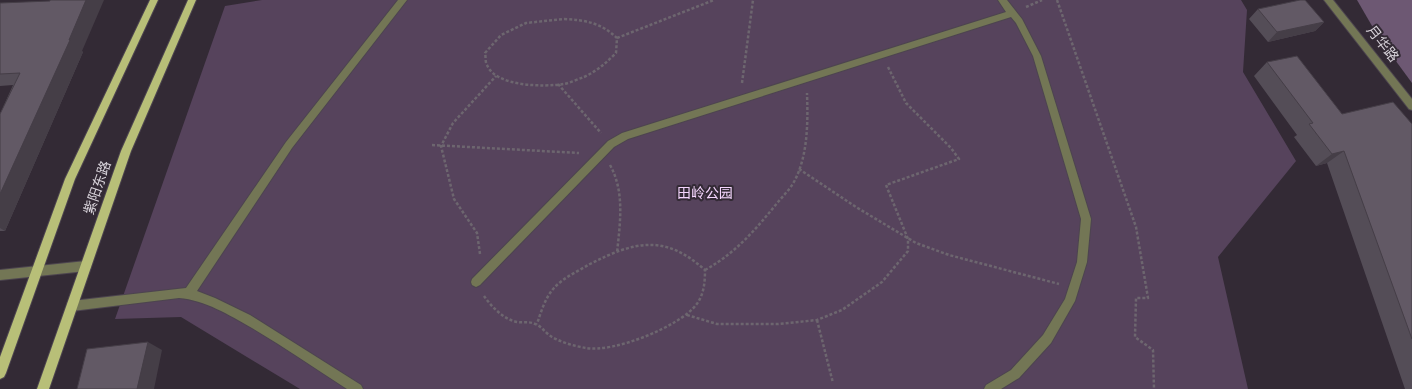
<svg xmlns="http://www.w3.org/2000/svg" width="1412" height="389" viewBox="0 0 1412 389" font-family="'Alegreya Sans','Noto Sans SC',sans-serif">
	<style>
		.green { fill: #56435c }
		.forest { fill: #6d5873 }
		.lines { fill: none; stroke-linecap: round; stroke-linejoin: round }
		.minor-casing { stroke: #4d454f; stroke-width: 2 }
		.major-casing { stroke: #4d454f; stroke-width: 2 }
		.path { stroke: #6d666f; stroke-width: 2.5; stroke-dasharray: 3 2; stroke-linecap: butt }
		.minor { fill: #737655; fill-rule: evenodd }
		.major { fill: #b8bf78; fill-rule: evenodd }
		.wall { fill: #544d57 }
		.shaded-wall { fill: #453e47 }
		.building { fill: #625965; stroke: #453e47 }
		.labels { text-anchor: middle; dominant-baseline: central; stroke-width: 4; stroke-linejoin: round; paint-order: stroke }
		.street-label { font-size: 14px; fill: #d8d3da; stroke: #332a35 }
		.park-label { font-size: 14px; fill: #f4d5fd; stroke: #332a35 }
	</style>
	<rect width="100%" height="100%" fill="#332a35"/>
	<path class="green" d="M262 0H1241L1247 10 1243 72 1296 161 1218 257 1248 389H300L181 317 115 319 225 6Z"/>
	<path class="forest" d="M1357 0H1412V83L1379 38Z"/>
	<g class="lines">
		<defs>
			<path id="minor" d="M398 0H407L292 148 197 291 215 298 250 315 361 385 363 389H347C315 368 284 347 252 328 229 315 205 300 179 298L72 311 68 310 67 306 68 302 72 301 186 288 286 142Z
				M998 0H1007L1022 19 1041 56 1091 219 1087 262 1075 301 1051 343 1019 378 1001 389H984L986 385 1011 370 1043 335 1065 299 1077 262 1081 219 1033 56 1016 23 1011 17 628 139 614 147 480 285 476 287 472 285 471 282 472 279 608 141 622 133 1006 12Z
				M1324 0H1333L1412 99V110L1409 109Z
				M86 261 90 263 91 266 90 269 86 271 0 280V270Z"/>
			<path id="major" d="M150 0H158L75 179 6 373 4 377 0 379V357L65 179Z
				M188 0H196L131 151 49 389H37L121 151Z"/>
		</defs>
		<use href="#minor" class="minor-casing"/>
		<use href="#major" class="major-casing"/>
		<path class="path" d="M1057 0 1136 227 1148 298H1136L1135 337 1153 350 1154 389
			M1026 7 1042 0
			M564 19C586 20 601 23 617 38L616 53C606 63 597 71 584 77 578 79 570 83 564 84 544 87 496 87 487 65 485 62 486 57 485 53L501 35 526 23Z
			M617 38 714 0
			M742 83 753 0
			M558 84 601 133
			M432 145 579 153
			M610 165C625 192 620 223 617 253
			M799 169 856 207 916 243 949 255 1059 284
			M480 254 477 233 454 199 441 146 453 123 496 76
			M705 270C736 253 756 229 778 202 784 195 791 188 795 180 808 154 808 122 807 93
			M484 296C492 307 503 319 517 322 523 323 529 321 535 324 541 326 544 331 549 335 559 342 574 346 586 348 613 353 679 327 696 305 704 295 705 282 705 270 665 234 635 241 590 264 578 271 563 278 554 288 545 298 541 312 537 324
			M687 315 717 324H778L817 320 842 310 882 282 908 251V239L886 185 959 159 951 148 906 103 888 67
			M817 320 833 383"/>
		<use href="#minor" class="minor"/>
		<use href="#major" class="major"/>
	</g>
	<path class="wall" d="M0 3 83 52 5 231H0V114L13 85 0 86Z
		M1258 9 1324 22 1315 31 1268 42 1249 19Z
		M1267 62 1342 114 1412 124V389H1405L1327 163 1316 166 1294 137 1297 135 1254 76Z"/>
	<path class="shaded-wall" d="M86 0H104L82 51 83 52 5 231 0 228V194Z
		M1324 22 1315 31 1268 42 1277 32Z
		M1344 151 1327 163 1316 166 1332 154Z
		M148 342 162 350 154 389H137Z"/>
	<path class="building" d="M50 0H86L69 40H70L0 194V114L20 73 0 74V3L50 1Z
		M1300 0H1305L1324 22 1277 32 1258 9Z
		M1297 56 1342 114 1393 102 1412 124V339L1344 151 1332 154 1309 124 1313 123 1267 62Z
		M148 342 137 389H77L87 349Z"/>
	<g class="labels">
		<g class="street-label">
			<text transform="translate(1382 44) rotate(52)">月华路</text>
			<text transform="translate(98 188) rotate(-71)">紫阳东路</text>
		</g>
		<g class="park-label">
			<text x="705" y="194">田岭公园</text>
		</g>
	</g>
</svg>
